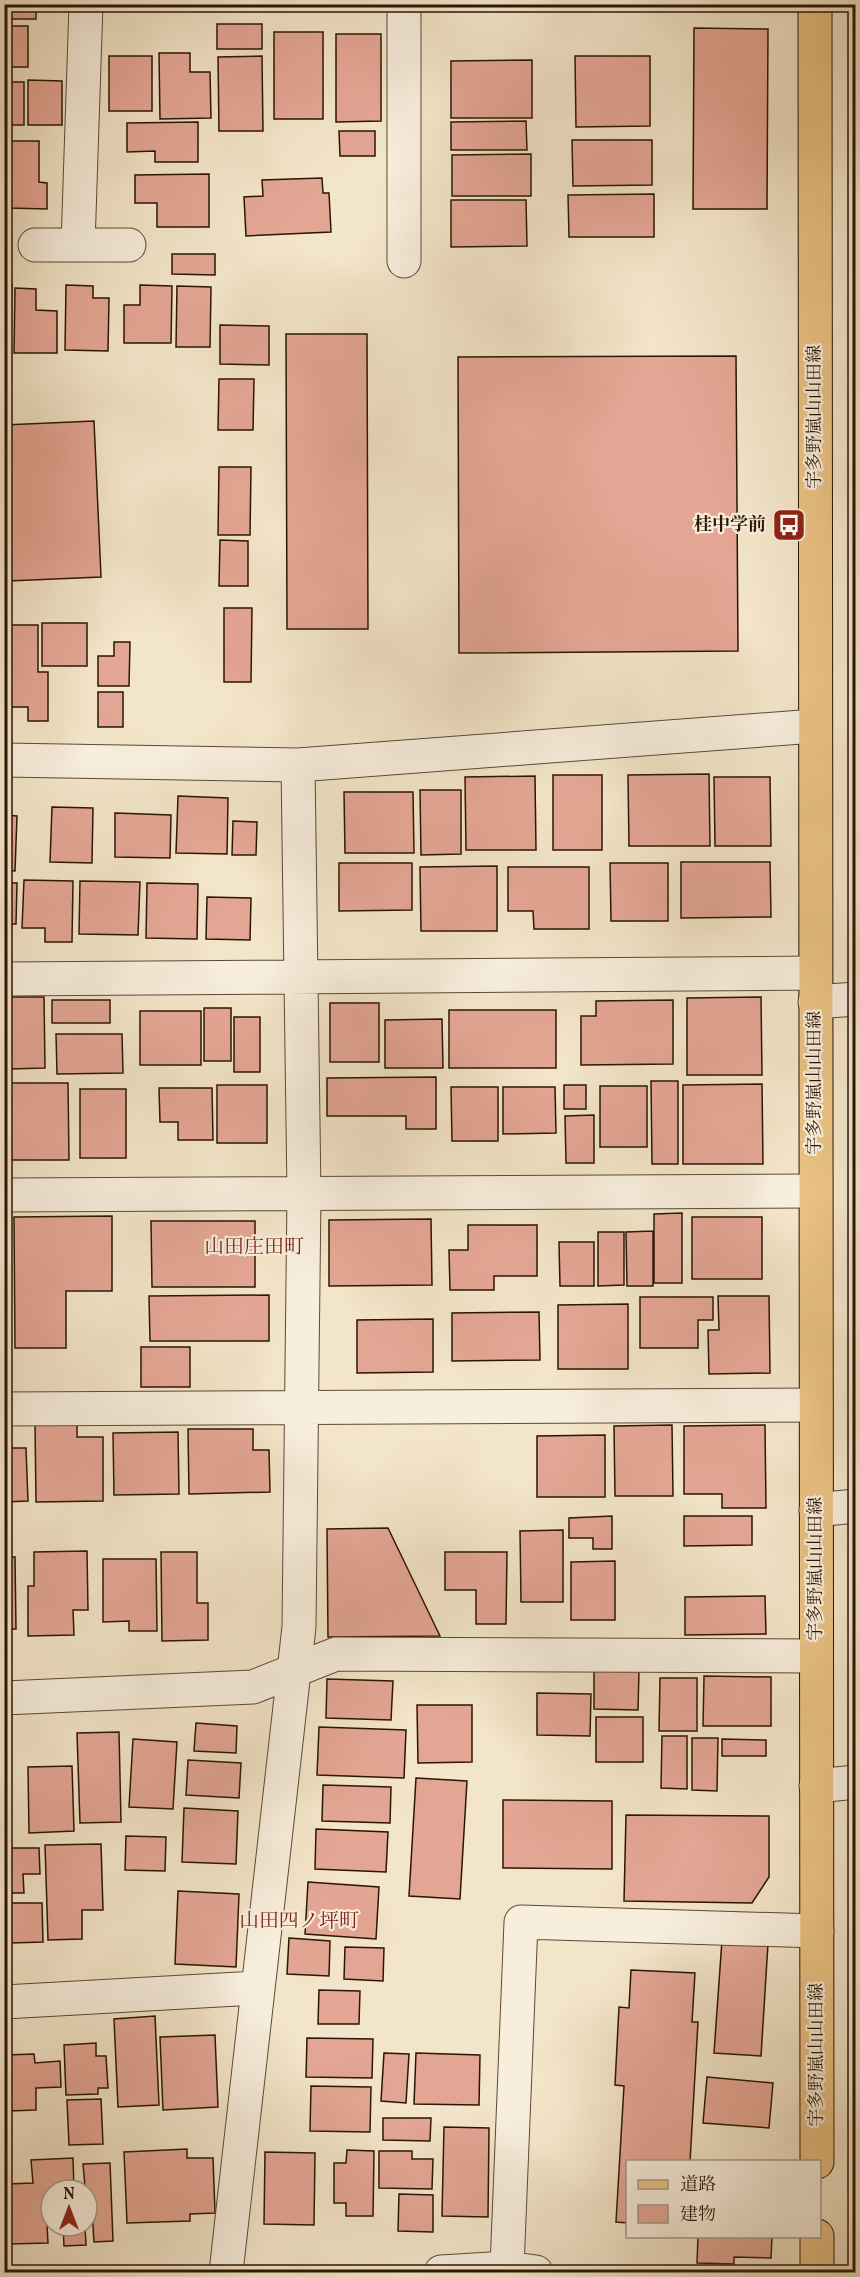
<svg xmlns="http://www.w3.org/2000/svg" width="860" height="2277" viewBox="0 0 860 2277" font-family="Vollkorn,'Noto Serif JP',serif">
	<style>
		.building { fill: #e4a694; stroke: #2b1504; stroke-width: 1.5 }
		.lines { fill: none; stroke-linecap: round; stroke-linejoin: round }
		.minor-casing { stroke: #5d4935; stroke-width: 35 }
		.primary-casing { stroke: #2b1504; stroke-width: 35 }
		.minor { stroke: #f7eedc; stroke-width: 33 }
		.primary { stroke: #eac284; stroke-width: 33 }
		.labels { text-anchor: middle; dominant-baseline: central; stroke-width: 4.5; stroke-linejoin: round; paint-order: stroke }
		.street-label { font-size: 18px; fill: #2b1504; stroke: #f7eedc }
		.poi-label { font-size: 18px; font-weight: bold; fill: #2b1504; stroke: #f7eedc; text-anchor: end }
		.neighbourhood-label { font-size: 20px; fill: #7a1f14; stroke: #f7eedc }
	</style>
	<rect width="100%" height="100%" fill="#f3e5c9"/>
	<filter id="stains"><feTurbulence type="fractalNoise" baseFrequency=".00333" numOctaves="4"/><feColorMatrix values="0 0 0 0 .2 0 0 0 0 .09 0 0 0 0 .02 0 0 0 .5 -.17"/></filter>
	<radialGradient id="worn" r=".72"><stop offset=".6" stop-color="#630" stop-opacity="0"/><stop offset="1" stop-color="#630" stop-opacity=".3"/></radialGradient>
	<path class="building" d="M4 4H36V19H4Z
		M217 24H262V49H217Z
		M4 26H28V67H4Z
		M694 28 768 29 767 209H693Z
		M274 32H323V119H274Z
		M336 34H381V121L336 122Z
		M159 53H190V72H210L211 118 160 119Z
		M109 56H152V111H109Z
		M262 56 263 131H219L218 57Z
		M575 56H650V126L576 127Z
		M532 60V118H451V61Z
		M28 80 62 81V125H28Z
		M4 82H24V125H4Z
		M526 121 527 150H451V122Z
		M198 122V162H155V151L127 152V123Z
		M339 131H375V156H340Z
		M572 140H652V185L573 186Z
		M9 141H39V182L47 183V209L8 208Z
		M531 154V196H452V155Z
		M209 174V227H157V203H135V175Z
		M322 178 323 193H329L331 232 246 236 244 197 263 196 262 180Z
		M654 194V237H569L568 195Z
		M451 200H526L527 246 451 247Z
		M4 213H9V243H4Z
		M172 254H215V275L172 274Z
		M4 284H12L11 351H4Z
		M66 285 93 286V298H109L108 351 65 350Z
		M140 285 172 286 171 343H124V305H140Z
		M177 286 211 287 210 347H176Z
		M15 288 36 289V310L57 311V353H14Z
		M220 325 269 326V365L220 364Z
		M286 334H367L368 629H287Z
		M736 356 738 651 459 653 458 357Z
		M219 379H254L253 430H218Z
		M94 421 101 577 8 581 4 425Z
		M219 467H251L250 535H218Z
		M220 540 248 541V586H219Z
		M224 608H252L251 682H224Z
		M42 623H87V666H42Z
		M4 625H38V672H48V721H28V707H4Z
		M114 642H130L129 686H98V656H114Z
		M98 692H123V727H98Z
		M709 774 710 846H629L628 775Z
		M553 775H602V850H553Z
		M535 776 536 850H466L465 777Z
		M714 777H770L771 846H715Z
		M420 790H461V854L421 855Z
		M344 792H413L414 853H345Z
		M178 796 228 798 227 854 176 853Z
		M52 807 93 808 92 863 50 862Z
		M115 813 171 815 170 858 115 857Z
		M4 815 17 816 15 871 4 870Z
		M233 821 257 822 256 855H232Z
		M681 862H770L771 917 681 918Z
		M339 863H412V910L339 911Z
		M610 863H668V921H611Z
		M497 866V931H421L420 867Z
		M508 867H589V929H534L533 911H508Z
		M24 880 73 881 72 942H45V928H22Z
		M80 881 140 882 138 935 79 934Z
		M4 883H17L16 924H4Z
		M147 883 198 884 197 939 146 938Z
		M207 897 251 898 250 940 206 939Z
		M9 997H44L45 1068 10 1069Z
		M761 997 762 1075H687V998Z
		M52 1000H110V1023H52Z
		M673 1000V1064L581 1065V1016H596V1001Z
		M330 1003H379V1062H330Z
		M204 1008H231V1061H204Z
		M449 1010H556V1068H449Z
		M140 1011H201V1065H140Z
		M234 1017H260V1072H234Z
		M442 1019 443 1068H385V1020Z
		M56 1034H122L123 1073 57 1074Z
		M436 1077V1129H406V1116H327V1078Z
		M651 1081H678V1164H652Z
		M10 1083H68L69 1160H11Z
		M762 1084 763 1164H683V1085Z
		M217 1085H267V1143H217Z
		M564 1085H586V1109H564Z
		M600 1086H647V1147H600Z
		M451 1087H498V1141H452Z
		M503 1087H555L556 1133 503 1134Z
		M159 1088H212L213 1140H178V1122H160Z
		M80 1089H126V1158H80Z
		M594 1115V1163H566L565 1116Z
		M682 1213V1283H654V1214Z
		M112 1216V1291H66V1348H15L14 1217Z
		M692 1217H762V1279H692Z
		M431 1219 432 1285 329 1286V1220Z
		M4 1221H8V1288H4Z
		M151 1221H255V1287H152Z
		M468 1225H537V1276H494V1290H450L449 1250H468Z
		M653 1231V1286H627L626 1232Z
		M598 1232H624V1285L598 1286Z
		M559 1242H594V1286H560Z
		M269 1295V1341H150L149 1296Z
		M718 1296H769L770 1373 709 1374 708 1330H719Z
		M640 1297H713V1320H698V1348H640Z
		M628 1304V1369H558V1305Z
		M4 1305H9V1366H4Z
		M539 1312 540 1360 452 1361V1313Z
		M433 1319V1372L357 1373V1320Z
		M141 1347H190V1387H141Z
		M35 1422H77V1437H103V1501L36 1502Z
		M672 1425 673 1496H615L614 1426Z
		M765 1425 766 1508H722V1494H684V1426Z
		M188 1429H253V1450H269L270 1492 189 1494Z
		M178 1432 179 1494 114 1495 113 1433Z
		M605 1435V1497H537V1436Z
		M4 1448H26L28 1501 4 1502Z
		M612 1516V1549H593V1538H569V1518Z
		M684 1516H752V1545L684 1546Z
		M388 1528 440 1636 328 1637 327 1529Z
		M563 1530V1602H521L520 1531Z
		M87 1551 88 1610H73L74 1635 28 1636V1586H34V1552Z
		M161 1552H197V1603H208V1640L162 1641Z
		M445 1552H507L506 1624H476V1590H445Z
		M4 1557H15L16 1629H4Z
		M103 1559H156L157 1631H129V1621L103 1622Z
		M615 1561V1620H571V1562Z
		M765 1596 766 1634 685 1635V1597Z
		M594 1671H639L638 1710 594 1709Z
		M704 1676 771 1677V1726H703Z
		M660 1678H697V1731H659Z
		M327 1679 393 1681 391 1720 326 1718Z
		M537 1693 591 1694 590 1736 537 1735Z
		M417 1705H472V1762L418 1763Z
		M596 1717H643V1762H596Z
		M196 1723 237 1726 236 1753 194 1751Z
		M319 1727 406 1730 404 1778 317 1775Z
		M119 1732 121 1822 80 1823 77 1733Z
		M662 1736H687V1789L661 1788Z
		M692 1738H718L717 1791 692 1790Z
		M133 1739 177 1742 173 1809 129 1807Z
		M722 1739 766 1740V1756H722Z
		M188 1760 241 1763 239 1798 186 1795Z
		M72 1766 74 1831 29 1833 28 1767Z
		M416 1778 467 1781 460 1899 409 1896Z
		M323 1785 391 1787 390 1823 322 1821Z
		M503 1800 612 1801V1869L503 1868Z
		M184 1808 238 1811 236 1864 182 1862Z
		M626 1815 769 1816V1877L752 1903 624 1901Z
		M316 1829 388 1832 386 1872 315 1869Z
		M126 1836 166 1837 165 1871 125 1870Z
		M101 1844 103 1910H82V1939L48 1940 45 1845Z
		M6 1848H39L40 1874H23L24 1893H7Z
		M308 1882 379 1887 376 1939 305 1934Z
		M178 1891 239 1894 236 1967 175 1964Z
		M10 1903H42L43 1942 11 1943Z
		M289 1938 330 1941 329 1976 287 1974Z
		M722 1940 768 1944 761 2056 714 2053Z
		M345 1947 384 1948 383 1981 344 1979Z
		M631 1970 695 1973 692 2022H698L690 2162H628V2223L616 2222 624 2086 615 2085 619 2007 629 2008Z
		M319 1990 360 1991 359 2024H318Z
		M155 2016 159 2105 118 2107 114 2019Z
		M215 2035 218 2107 163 2110 160 2037Z
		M307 2038 373 2039 372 2078 306 2077Z
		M96 2043V2056H106L108 2088H98V2094L66 2095 64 2045Z
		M384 2053 409 2054 406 2103 381 2101Z
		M416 2053 480 2055 479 2105 414 2104Z
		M34 2054 35 2063 60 2061 61 2087 36 2088V2110L8 2111 6 2055Z
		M707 2077 773 2083 769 2128 703 2123Z
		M311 2086 371 2087 370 2132 310 2131Z
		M101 2099 103 2144 69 2145 67 2100Z
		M383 2118H431L430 2141 383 2140Z
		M444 2127 489 2128 488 2217 442 2216Z
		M187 2149V2158H213L215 2213 190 2214V2221L127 2223 124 2152Z
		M347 2150 374 2151 373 2216H346V2203H334V2163H346Z
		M379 2151H412V2159H433L432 2189 379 2188Z
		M265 2152 315 2153 314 2225 264 2224Z
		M73 2158 74 2190H51V2206H46L48 2243 9 2244 7 2184 33 2183 31 2160Z
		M110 2163 113 2241 94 2242 92 2210H87L83 2164Z
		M399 2194 433 2195V2232L398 2231Z
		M63 2226H85L86 2245 64 2246Z
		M698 2236H772L771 2258 734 2257V2264L697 2263Z"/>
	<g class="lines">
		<defs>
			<path id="minor" d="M35 245H129
				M78 245 86 4
				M404 261V4
				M4 760 298 765 815 726
				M4 979 815 973
				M815 1002 856 999
				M4 1195 815 1191
				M4 1409 816 1405
				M816 1510 856 1506
				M4 1698 253 1687 336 1654 816 1656
				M816 1786 856 1782
				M4 2002 257 1988
				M507 2268 521 1922 817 1931
				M226 2272 299 1627 304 1194 298 765
				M441 2272 507 2268 536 2272"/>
			<path id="primary" d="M815 4 817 2162
				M817 2236V2272"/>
		</defs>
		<use href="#minor" class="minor-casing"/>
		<use href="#primary" class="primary-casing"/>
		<use href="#minor" class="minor"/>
		<use href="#primary" class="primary"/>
	</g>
	<defs>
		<symbol id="bus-square" viewBox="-11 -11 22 22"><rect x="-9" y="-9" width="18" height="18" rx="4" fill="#8f2418" stroke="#f7eedc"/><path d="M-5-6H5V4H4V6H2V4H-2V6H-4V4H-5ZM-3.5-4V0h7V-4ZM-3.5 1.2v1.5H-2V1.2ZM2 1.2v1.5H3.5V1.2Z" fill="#fff"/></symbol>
	</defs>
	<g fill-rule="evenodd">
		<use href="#bus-square" x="770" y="506" width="38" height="38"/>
	</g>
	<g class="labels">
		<g class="street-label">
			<text transform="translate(815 417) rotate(-90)">宇多野嵐山山田線</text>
			<text transform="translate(815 1083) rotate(-90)">宇多野嵐山山田線</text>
			<text transform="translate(816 1569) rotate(-90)">宇多野嵐山山田線</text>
			<text transform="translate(817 2055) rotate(-90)">宇多野嵐山山田線</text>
		</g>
		<g class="poi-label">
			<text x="766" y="525">桂中学前</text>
		</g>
		<g class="neighbourhood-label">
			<text x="254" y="1248">山田庄田町</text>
			<text x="299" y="1922">山田四ノ坪町</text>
		</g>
	</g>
	<rect width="860" height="2277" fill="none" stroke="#f3e5c9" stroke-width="24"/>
	<rect x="6" y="6" width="848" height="2265" fill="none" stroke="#2b1504" stroke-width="3"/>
	<rect x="12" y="12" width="836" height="2253" fill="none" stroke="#2b1504" stroke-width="1.5"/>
	<rect x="626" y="2160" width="195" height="78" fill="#f7eedc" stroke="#a59786" stroke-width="1.5"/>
	<rect x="638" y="2180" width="30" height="9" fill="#eac284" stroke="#a59786" stroke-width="1.5"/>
	<text x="680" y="2190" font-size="18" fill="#2b1504">道路</text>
	<rect x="638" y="2205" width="30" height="18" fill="#e4a694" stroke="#a59786" stroke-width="1.5"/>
	<text x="680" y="2220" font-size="18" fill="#2b1504">建物</text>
	<g transform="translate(69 2208)"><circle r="28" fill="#f7eedc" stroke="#a59786" stroke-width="1.5"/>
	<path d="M0-4.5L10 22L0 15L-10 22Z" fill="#8f2418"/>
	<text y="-9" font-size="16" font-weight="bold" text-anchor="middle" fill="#2b1504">N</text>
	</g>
	<rect width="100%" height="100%" filter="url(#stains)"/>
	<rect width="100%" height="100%" fill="url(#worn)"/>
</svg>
